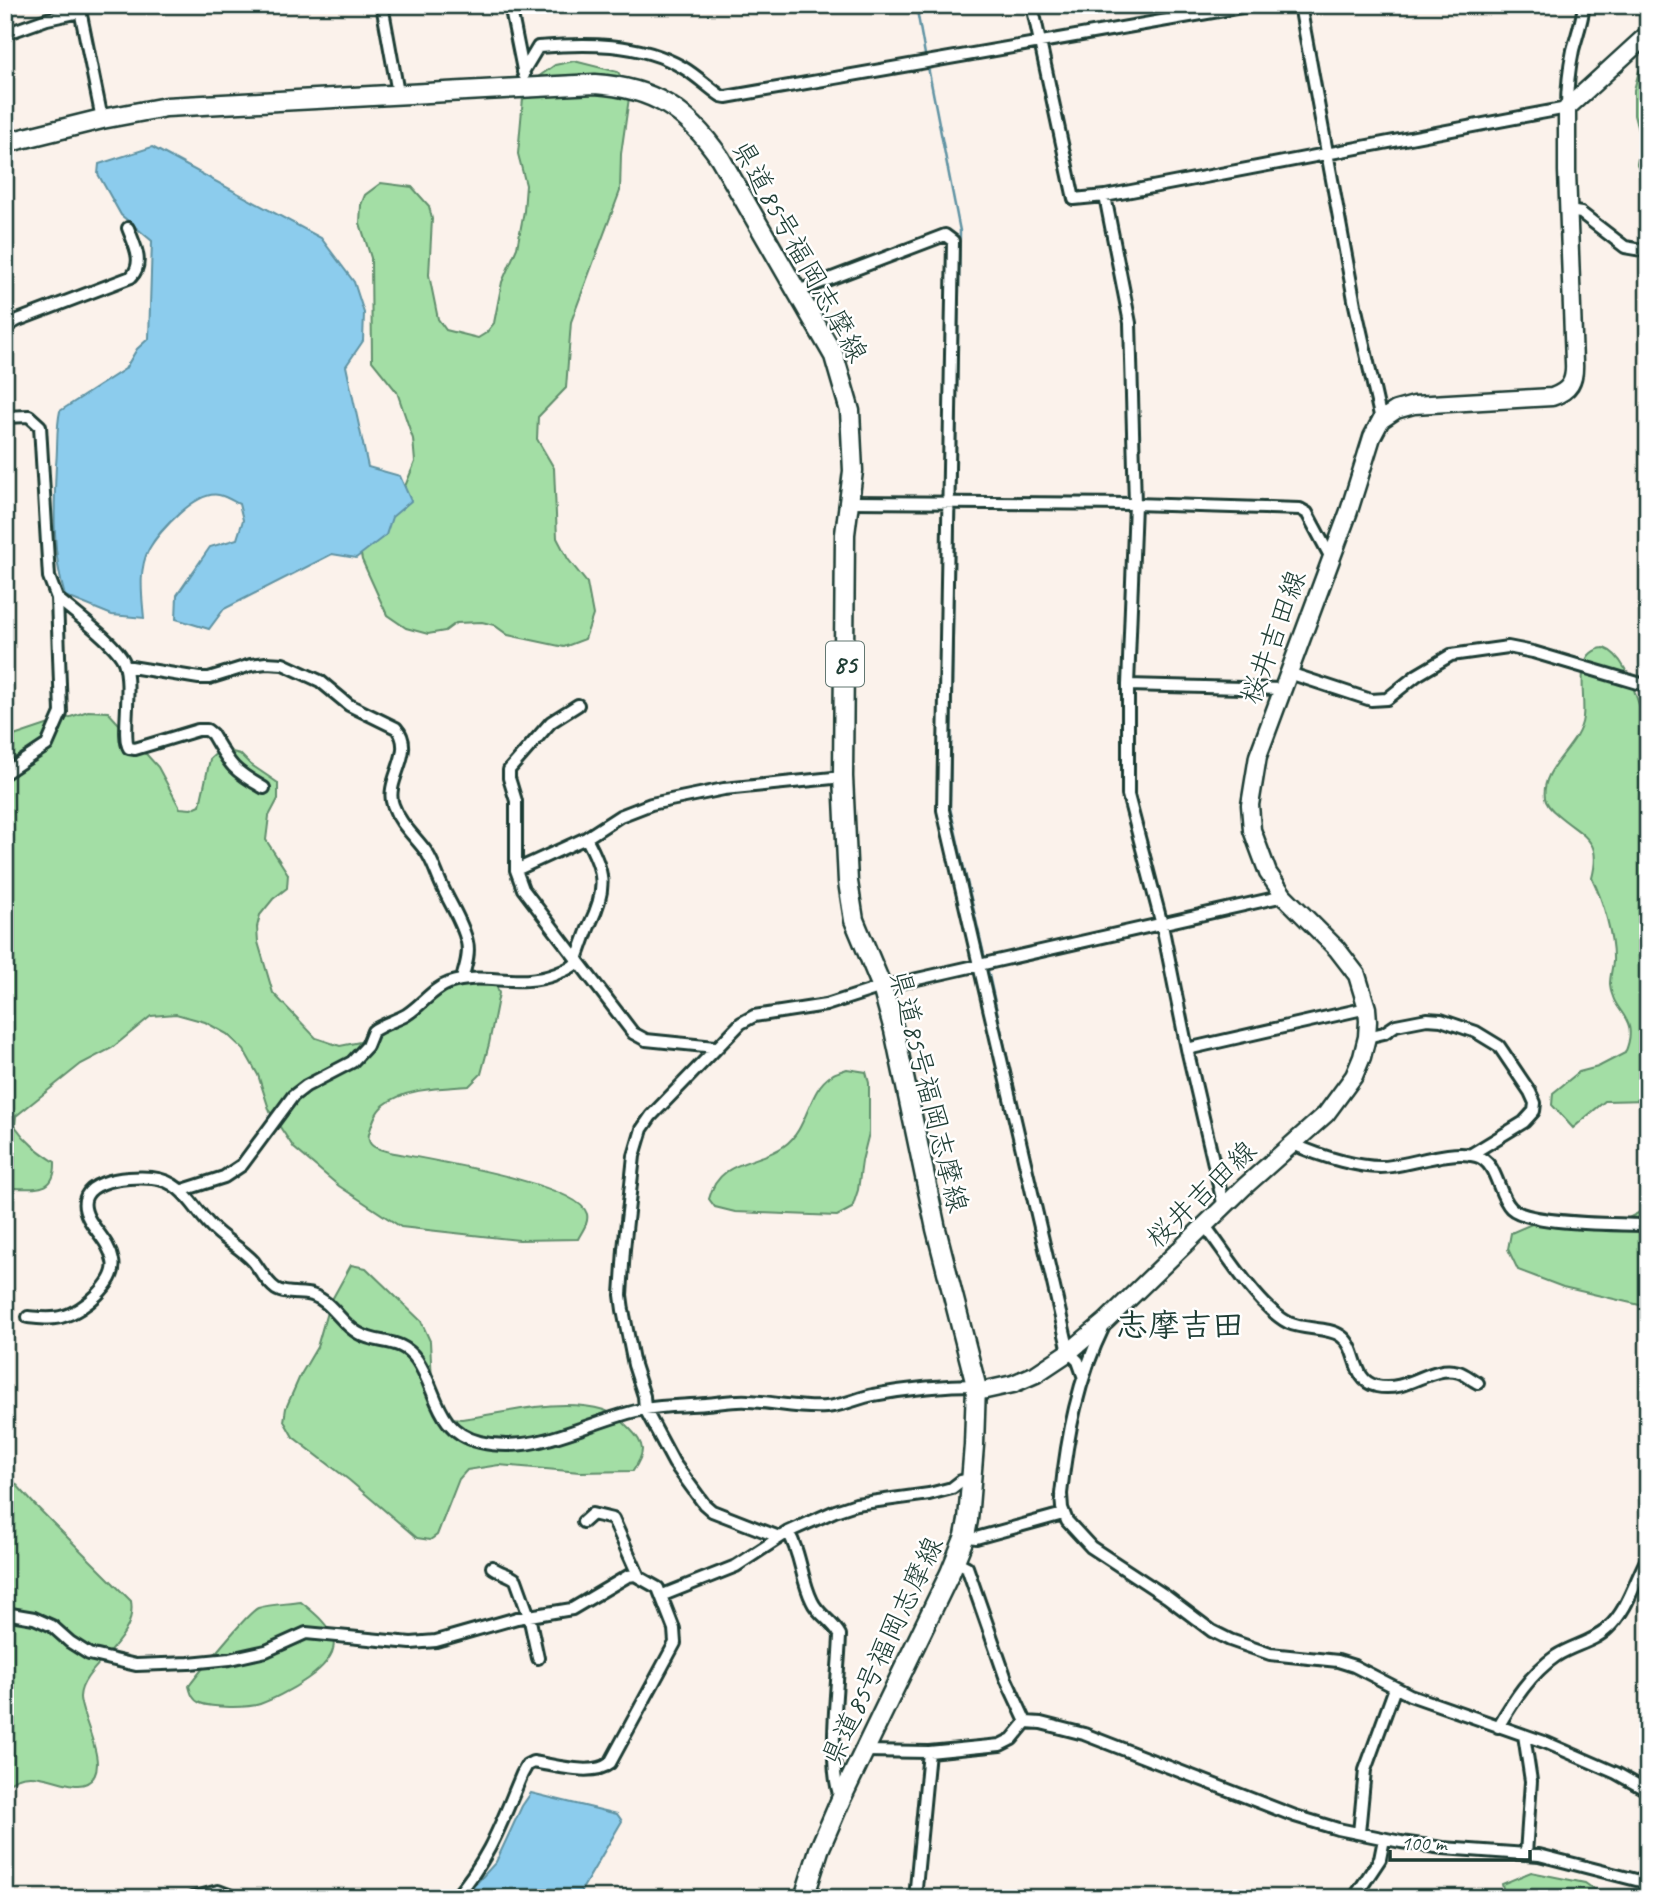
<svg xmlns="http://www.w3.org/2000/svg" width="1653" height="1903" viewBox="0 0 1653 1903" font-family="Caveat,'Klee One',sans-serif">
	<style>
		.green { fill: #a3dea5; stroke: #618e6c; stroke-width: 2 }
		.water { fill: #8ccced; stroke: #6093a3; stroke-width: 2 }
		.lines { fill: none; stroke-linecap: round; stroke-linejoin: round }
		.stream { stroke: #6093a3; stroke-width: 2.5 }
		.street-casing { stroke: #1f3d34; stroke-width: 16 }
		.secondary-casing { stroke: #1f3d34; stroke-width: 21 }
		.primary-casing { stroke: #1f3d34; stroke-width: 23 }
		.street { stroke: #fff; stroke-width: 10 }
		.secondary { stroke: #fff; stroke-width: 16 }
		.primary { stroke: #fff; stroke-width: 18 }
		.labels { text-anchor: middle; dominant-baseline: central; stroke-width: 5; stroke-linejoin: round; paint-order: stroke }
		.shield { fill: #fff; stroke: #627771; stroke-width: 2 }
		.shield-label { font-size: 26px; font-weight: bold; fill: #1f3d34 }
		.street-label { font-size: 28px; fill: #1f3d34; stroke: #fff }
		.quarter-label { font-size: 32px; font-weight: bold; fill: #1f3d34; stroke: #fff }
	</style>
	<rect width="100%" height="100%" fill="#fbf2eb"/>
	<filter id="ink" filterUnits="userSpaceOnUse"><feTurbulence type="fractalNoise" baseFrequency=".0143" numOctaves="2"/><feDisplacementMap in="SourceGraphic" scale="14" xChannelSelector="R" yChannelSelector="G"/><feConvolveMatrix kernelMatrix="1 2 1 2 8 2 1 2 1" color-interpolation-filters="sRGB"/></filter>
	<g filter="url(#ink)">
		<path class="green" d="M574 61 618 72 630 91 621 154 620 191 571 322 566 388 538 417 537 439 554 468 557 538 568 559 587 583 593 615 585 639 564 647 508 635 494 625 482 622 456 623 445 631 428 634 406 628 387 615 362 560 360 549 397 506 415 462 413 439 397 392 372 361 371 258 360 223 361 205 365 195 381 183 412 187 429 206 432 219 429 275 438 319 446 330 478 338 486 333 494 323 502 282 517 248 524 211 526 185 518 154 524 87 555 65Z
			M1648 66V182L1645 181 1637 164 1641 142 1634 115V90L1639 71Z
			M1604 648C1630 657 1636 705 1648 727V1100L1605 1101 1573 1128 1552 1105 1553 1093 1579 1072 1598 1067 1625 1053C1641 1015 1612 1015 1610 984 1610 977 1612 969 1613 962 1614 936 1603 901 1592 878 1602 839 1585 838 1558 815 1553 811 1546 805 1545 798 1540 767 1580 747 1583 717 1586 695 1572 651 1604 648Z
			M88 711 108 712 158 767 180 808 191 809 200 805 210 759 221 749 240 754 250 764 278 783V799L269 816 266 840 288 874 287 888 273 899 260 915 257 927 258 942 273 993 316 1038 340 1046 360 1042 388 1024 413 1003 443 989 468 981 495 982 499 993 489 1044 481 1074 469 1086C442 1088 405 1088 384 1105 375 1112 372 1124 369 1134 366 1148 380 1149 390 1152 423 1159 579 1183 587 1214 589 1223 582 1231 578 1239L519 1240 401 1227 339 1186 294 1148 270 1112 258 1075 244 1050 227 1034 205 1022 176 1014 151 1016 112 1048 81 1064 16 1116 15 1126C26 1142 38 1151 55 1162 56 1196 32 1187 5 1188V739Z
			M847 1069 866 1072 869 1083V1133L862 1161 858 1190 852 1208 837 1216 735 1212 715 1207 709 1199C719 1158 758 1165 784 1146 809 1129 807 1090 832 1075 836 1072 842 1071 847 1069Z
			M1648 1208V1307L1563 1287 1518 1270 1508 1249 1511 1233 1534 1223 1615 1225Z
			M351 1265 366 1268 421 1321 430 1341 432 1382 452 1418 462 1419C507 1413 559 1397 604 1410 615 1414 622 1421 630 1429 646 1445 645 1453 633 1471L580 1472 499 1465 467 1470 459 1479 437 1535 430 1540 417 1538 349 1480 293 1437 284 1421 286 1408 300 1376 317 1347 329 1305Z
			M5 1472 34 1504 131 1601C138 1643 81 1666 80 1697 80 1717 113 1770 87 1783 68 1793 30 1760 5 1787Z
			M301 1602C313 1612 329 1624 333 1639 341 1666 280 1697 260 1704 248 1708 212 1708 200 1703 193 1700 191 1694 189 1686 198 1674 248 1612 258 1608 270 1604 288 1604 301 1602Z
			M1531 1872 1585 1883 1606 1898H1505L1502 1884Z"/>
		<path class="water" d="M152 147 321 238 354 282 364 313 363 341 346 366 368 467 400 476 411 501 392 517 386 535 356 558 332 554 224 609 209 629 176 619 177 595 210 547 237 539 243 520 239 504C233 501 225 496 219 495 197 490 159 531 149 549 138 569 142 596 144 618L112 615 65 596C52 554 54 508 56 465 58 447 56 429 60 411L125 369 137 349 149 338 152 241 121 215 98 174 99 164Z
			M531 1793 617 1814 622 1821 577 1898H463L496 1862 522 1806Z"/>
		<g class="lines">
			<path class="stream" d="M916 5 926 60
				M928 67 960 231 955 498
				M955 505 950 808 985 959
				M987 966 1033 1175"/>
			<defs>
				<path id="street" d="M79 5 102 119
					M382 5 398 93
					M510 5 524 75
					M1032 5 1074 199 1105 196 1567 108C1567 89 1569 69 1573 50 1577 35 1582 22 1584 5
					M1300 5 1355 305 1381 420
					M5 34 47 19 80 12
					M523 72 538 47C585 43 639 42 682 67 696 75 708 87 721 96L726 97 1253 5
					M1105 196 1130 323 1135 504 1128 685V795L1162 925 1187 1049 1224 1207
					M1569 211 1581 213 1625 247 1648 251
					M798 291 945 235 953 241 943 810 1069 1352 1078 1361 1083 1375
					M5 327 18 320 131 277C145 263 134 244 128 228
					M5 417 29 416 40 426 49 577 57 598 61 713 47 745 5 773
					M850 502 1135 504 1300 509 1307 513 1330 556
					M57 598C73 612 117 644 124 662 133 685 121 737 129 748L135 749 198 730H207L212 734C230 765 232 770 264 788
					M125 666 199 678H209L251 665 266 663 283 664 320 681 349 705 396 728C417 751 384 780 393 805 400 825 416 837 427 853 434 864 437 876 443 888 451 906 463 923 467 942 470 954 465 968 462 979
					M1289 673 1371 700 1387 699 1417 675 1451 655 1508 647 1533 652 1648 686
					M1128 685 1283 689
					M578 705 551 722 509 770V778L516 801V870L523 889 633 1033 646 1040 715 1047
					M516 870 586 838 620 816 651 804 724 789 843 777
					M1367 1037 1384 1033 1396 1025 1427 1019 1441 1020 1476 1032 1499 1046 1530 1092 1535 1103 1534 1111 1524 1122 1470 1155
					M1187 1049 1367 1008
					M1293 1144C1317 1155 1365 1171 1392 1166 1415 1163 1453 1149 1476 1156 1498 1162 1497 1194 1511 1208 1528 1225 1621 1224 1648 1225
					M183 1190 224 1177 242 1165 293 1096 306 1086 352 1062 367 1046 373 1031C383 1024 395 1021 406 1015 422 1005 432 989 449 983 483 971 518 989 556 974 563 971 570 969 575 964 577 961 586 932 590 924 607 889 605 871 586 838
					M1205 1226C1226 1253 1259 1308 1289 1323 1304 1330 1329 1327 1341 1336 1359 1348 1351 1380 1376 1386 1410 1393 1429 1364 1459 1372 1465 1374 1472 1380 1478 1383
					M28 1317C40 1318 53 1320 64 1316 83 1311 118 1282 113 1261 110 1244 97 1233 89 1219 68 1180 127 1176 152 1178 183 1181 192 1207 211 1226 224 1240 240 1247 253 1261 260 1270 267 1283 276 1289 285 1295 301 1292 312 1295 333 1302 340 1323 358 1333 379 1346 400 1336 417 1360 438 1391 435 1431 480 1442 538 1456 591 1419 645 1409 665 1405 686 1406 706 1404 720 1403 734 1400 748 1401 774 1402 800 1409 826 1407 842 1406 858 1398 873 1395 907 1389 942 1385 976 1385
					M1104 1326C1078 1379 1067 1436 1061 1494L1062 1508 1067 1521 1091 1547 1167 1597 1212 1631 1230 1640 1270 1654 1338 1661 1354 1666 1410 1695 1547 1743 1616 1773 1648 1791
					M583 1522 592 1514 613 1519 639 1577
					M788 1532C801 1553 801 1579 812 1601 818 1615 833 1621 840 1635 839 1674 826 1768 841 1799
					M965 1536 976 1538 1063 1514
					M779 1537 712 1511 704 1504 674 1463 645 1409 644 1396 634 1365 623 1310 621 1295 624 1249 634 1156 642 1129 651 1116 741 1023 754 1016 826 1005 882 987 1284 896
					M955 1561 967 1567 1006 1679 1026 1722
					M492 1567C499 1573 510 1574 516 1580L529 1616 538 1658
					M663 1595 736 1566 788 1532 835 1511 856 1504 929 1494 952 1488 961 1481 971 1479
					M5 1613 34 1618 52 1626 70 1642 89 1654 136 1665 189 1663 230 1659 266 1651 306 1633 411 1643 436 1641 517 1618 572 1609 628 1576 635 1575 658 1588 674 1629 675 1643 610 1763C593 1777 554 1765 533 1762L527 1765 522 1774C501 1823 491 1856 455 1898
					M1026 1722 1041 1723 1084 1734 1295 1816 1338 1829 1401 1842 1443 1848 1539 1855 1648 1883
					M1498 1727C1513 1701 1531 1673 1556 1656 1573 1645 1594 1642 1608 1628 1628 1610 1635 1580 1648 1557
					M1524 1735 1531 1781 1526 1854
					M865 1751 929 1752 1000 1745 1012 1739 1026 1722
					M1359 1833 1365 1770 1395 1688
					M192 1898 218 1891 237 1898
					M915 1898 929 1752
					M1354 1898 1380 1859 1384 1839"/>
				<path id="secondary" d="M977 1392 1013 1384 1036 1374 1069 1352 1106 1321 1244 1187 1326 1114 1354 1076 1362 1057 1367 1037 1368 1021 1367 1008 1357 975 1337 949 1284 896 1268 873 1252 830 1250 805 1258 756 1349 511 1372 437 1381 420 1396 410 1414 405 1552 397C1570 391 1575 381 1574 363L1567 171V108L1648 34"/>
				<path id="primary" d="M5 143 102 119 166 107 595 84C654 88 687 110 720 158L834 356 850 411 853 471 845 534 843 777 848 882 854 920 882 987 894 1030 936 1229 976 1385 974 1445 968 1520 965 1536 950 1573 841 1799 819 1850 804 1898"/>
			</defs>
			<use href="#street" class="street-casing"/>
			<use href="#secondary" class="secondary-casing"/>
			<use href="#primary" class="primary-casing"/>
			<use href="#street" class="street"/>
			<use href="#secondary" class="secondary"/>
			<use href="#primary" class="primary"/>
		</g>
	</g>
	<g class="labels">
		<rect class="shield" x="826" y="641.5" width="38" height="45" rx="5"/>
		<g class="shield-label">
			<text x="845" y="664">85</text>
		</g>
		<g class="street-label">
			<text transform="translate(800 251) rotate(61)">県道85号福岡志摩線</text>
			<text transform="translate(1273 637) rotate(-70)">桜井吉田線</text>
			<text transform="translate(929 1091) rotate(76)">県道85号福岡志摩線</text>
			<text transform="translate(1201 1194) rotate(-44)">桜井吉田線</text>
			<text transform="translate(882 1651) rotate(-65)">県道85号福岡志摩線</text>
		</g>
		<g class="quarter-label">
			<text x="1180" y="1325">志摩吉田</text>
		</g>
	</g>
	<rect width="1653" height="1903" fill="none" stroke="#fff" stroke-width="28"/>
	<rect x="14" y="14" width="1625" height="1875" fill="none" stroke="#1f3d34" stroke-width="2.5" filter="url(#ink)"/>
	<path d="M1390 1850v10h140v-10" fill="none" stroke="#1f3d34" stroke-width="3.5"/>
	<text x="1401" y="1850" font-size="21" fill="#1f3d34" stroke="#ffffff" stroke-width="5" paint-order="stroke">100 m</text>
</svg>
